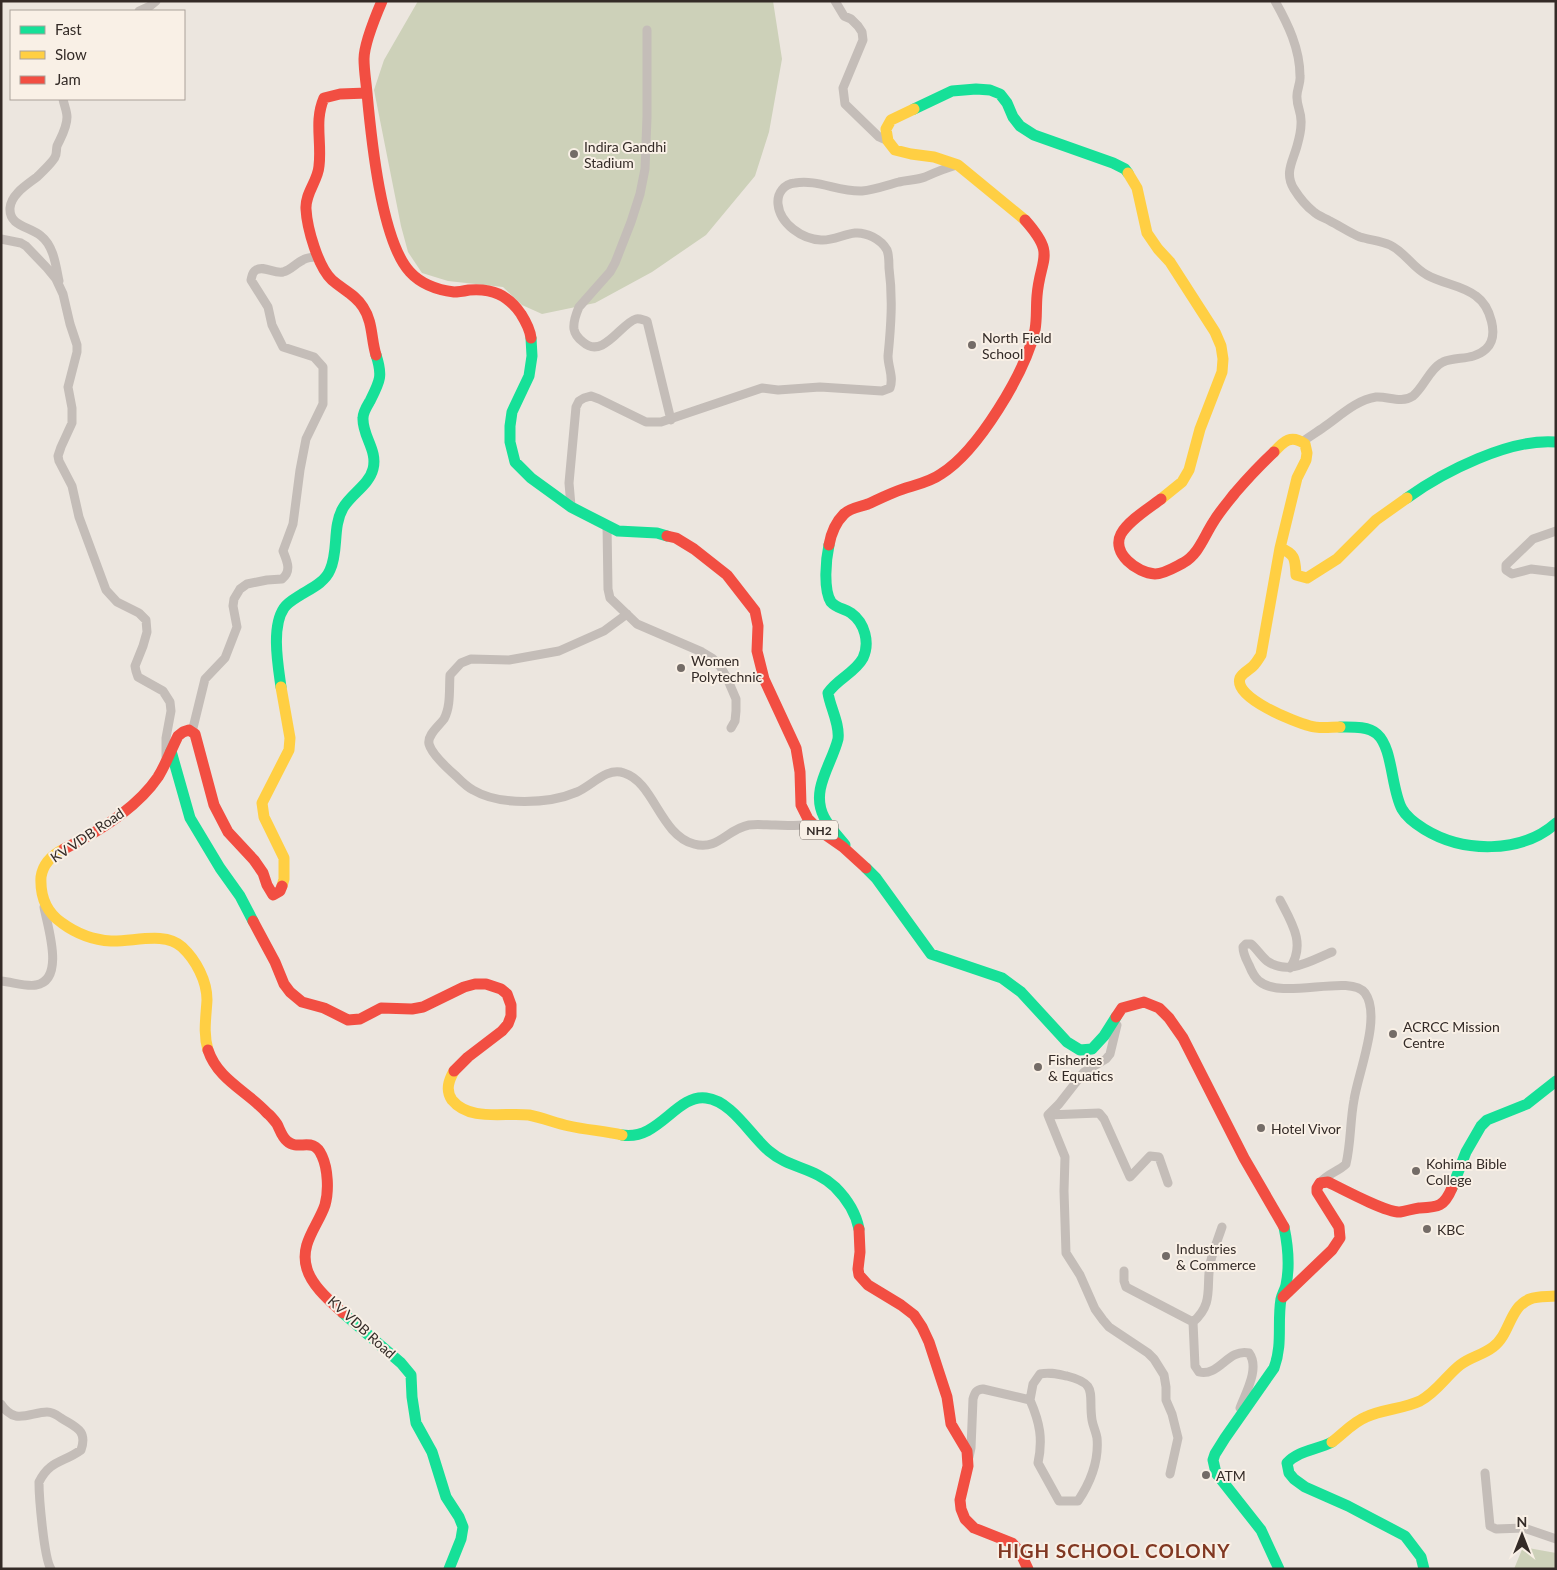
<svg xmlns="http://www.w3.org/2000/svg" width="1557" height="1570" viewBox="0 0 1557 1570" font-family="Lato,sans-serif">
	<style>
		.green { fill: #cdd1b9 }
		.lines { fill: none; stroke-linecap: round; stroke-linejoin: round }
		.street { stroke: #c4bdb8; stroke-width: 9 }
		.fast { stroke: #16e098; stroke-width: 11 }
		.slow { stroke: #ffcf43; stroke-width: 11 }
		.jam { stroke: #f24e42; stroke-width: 11 }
		.poi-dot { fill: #746c67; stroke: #f9f0e6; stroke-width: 2 }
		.labels { text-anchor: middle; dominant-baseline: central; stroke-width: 4; stroke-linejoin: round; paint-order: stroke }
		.shield { fill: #f9f0e6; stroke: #6f6660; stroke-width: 1 }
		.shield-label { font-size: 12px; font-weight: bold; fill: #342b27 }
		.poi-label { font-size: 14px; fill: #342b27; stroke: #f9f0e6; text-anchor: start }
		.street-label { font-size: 14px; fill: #342b27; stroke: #f9f0e6 }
		.district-label { font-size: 19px; font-weight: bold; letter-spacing: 1px; fill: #813822; stroke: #f9f0e6 }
	</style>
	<rect width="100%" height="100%" fill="#ece6df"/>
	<path class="green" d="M418 1H773L782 59 769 132 755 176 706 235 652 272 595 303 542 314 522 305 503 287 448 281 422 273 408 252 401 226 374 90 384 60Z
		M1523 1547 1556 1553V1569H1514Z"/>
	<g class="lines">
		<path class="street" d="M835 1 844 16 851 19 858 26 862 32 863 40 843 88 845 104 879 137 888 141
			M1275 1C1288 24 1300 49 1300 76 1301 83 1296 91 1297 98 1297 108 1302 112 1301 124 1301 131 1299 139 1297 146 1293 161 1284 173 1294 189 1299 197 1306 206 1314 212 1318 216 1325 218 1330 221 1340 226 1350 233 1360 237 1370 240 1381 241 1390 245 1405 252 1412 267 1427 275 1443 284 1462 285 1476 296 1490 306 1500 336 1486 349 1473 361 1457 356 1443 362 1430 368 1424 387 1413 396 1401 404 1388 396 1376 397 1356 400 1340 416 1324 427 1317 432 1309 437 1302 442
			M139 11 150 6 156 1
			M647 30V117L645 169 640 194 631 222 615 263 610 272 579 307C576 314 573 322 574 329 575 335 579 339 583 342 603 360 621 323 636 319 639 318 643 320 647 321L671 420
			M1 239 21 243 26 246 47 268 56 279 63 294 70 324 77 345V352L68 387 72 408V423L61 447 58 456 59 461 72 486 79 517 106 590 117 602 139 613 146 620 147 632 143 646 135 666 136 671 138 677 163 691 170 702 171 711 166 738V757
			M59 281C56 267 54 246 41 236 30 226 9 227 10 208 11 194 28 184 37 177 41 173 53 162 55 157 57 154 56 150 57 146 61 137 67 128 67 117 67 111 64 105 63 99
			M571 506 569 483 576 407 579 401 584 398 591 396 599 399 646 422H661L762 388 778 390 820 387 882 391 890 388C894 377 888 367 888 356 891 326 893 298 889 268 889 263 889 255 887 250 881 239 866 232 855 233 844 234 832 241 821 240 802 239 780 224 778 204 777 193 784 184 795 183 817 179 839 192 862 191 875 190 887 185 899 182 908 180 917 180 925 177 936 172 946 168 957 165
			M607 525 608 589 610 598 637 624 702 652 712 658 720 666 727 678 736 699V711L735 721 731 728
			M1556 531 1533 539 1506 565V570L1512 574 1531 569 1556 572
			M627 614 604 631 559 651 509 660 471 659 461 663 450 675C449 689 451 706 444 719 439 726 427 735 429 744 432 755 448 769 456 776 461 781 467 787 473 790 500 806 549 804 577 792 592 786 606 767 624 773 654 782 660 835 694 844 718 851 727 829 749 825 757 824 767 825 775 825 788 826 800 825 813 825
			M192 732 205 679 225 658 237 627 233 606 234 599 240 589 247 584 267 580 282 579C292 571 287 561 283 551L293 524 300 470 306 439 323 404V367L314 357 283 347 272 325 268 307 251 280C252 276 252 272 256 270 264 265 274 274 283 272 291 270 296 263 303 260 307 257 313 257 318 257
			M1280 900C1292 923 1306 944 1290 968
			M1 981C12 982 27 987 36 985 66 980 47 925 44 907
			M1117 1025 1110 1054 1106 1059 1084 1072 1059 1104 1048 1115 1065 1157 1064 1191 1066 1253 1080 1275 1095 1309 1103 1320 1109 1327 1148 1353 1154 1359 1164 1375 1166 1387V1400L1172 1414 1178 1438 1170 1474
			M1048 1115 1099 1113 1104 1119 1130 1177 1150 1156 1159 1157 1168 1183
			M1320 1183C1326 1174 1338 1172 1346 1164 1351 1143 1350 1121 1354 1100 1358 1073 1382 1016 1365 993 1350 973 1282 1001 1259 981 1254 977 1251 970 1249 965 1246 959 1243 954 1243 947L1246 944H1251C1257 949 1261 956 1267 961 1288 976 1312 960 1332 952
			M1222 1227C1218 1239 1213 1251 1210 1264 1206 1287 1214 1304 1193 1322L1195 1366 1199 1372C1219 1377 1228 1348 1249 1353 1260 1368 1246 1392 1240 1408
			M1124 1271V1281L1126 1287 1193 1322
			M1 1404C4 1409 10 1415 16 1416 25 1418 37 1412 47 1412 53 1412 57 1415 61 1418 75 1427 88 1430 81 1450 63 1463 50 1460 39 1482 39 1497 44 1559 51 1569
			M969 1457 971 1448 973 1399C975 1392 976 1390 983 1389L1030 1400C1040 1423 1043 1439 1038 1463L1059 1501H1078C1090 1483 1099 1460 1097 1438 1096 1432 1093 1426 1092 1420 1088 1394 1099 1384 1067 1376 1057 1374 1050 1372 1040 1374L1033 1384 1030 1400
			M1485 1473 1490 1526 1496 1529 1524 1528 1556 1539"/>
		<path class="fast" d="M914 109 952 91 976 89 990 90 1000 94 1007 103 1013 117 1020 126 1034 135 1113 163 1125 169 1128 173
			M531 338 532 356 529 376 512 412 510 426V442L515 462 531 478 571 507 618 531 657 533 667 536
			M1407 498C1443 472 1510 438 1556 442
			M829 545C826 559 823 589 831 602 836 608 845 609 851 613 865 623 870 643 863 658 855 673 837 679 828 693 830 707 840 724 838 739 832 764 810 790 824 817 829 827 838 836 845 845
			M281 687C278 665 271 627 284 608 288 602 296 598 302 594 312 588 325 582 330 570 339 551 332 527 343 508 351 494 369 485 373 469 378 450 362 436 363 418 363 412 367 406 370 401 380 381 383 376 376 355
			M1340 727C1352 727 1368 726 1377 734 1393 748 1391 789 1402 809 1407 818 1416 824 1424 829 1463 853 1521 854 1556 823
			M171 751 190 818 220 868 240 896 253 921
			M866 868 876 878 931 954 1002 978 1021 992 1067 1042 1080 1050 1092 1049 1104 1036 1116 1017
			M622 1135C659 1141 676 1094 706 1098 732 1101 750 1135 769 1151 790 1169 814 1167 835 1187 847 1199 856 1213 859 1229
			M1452 1188 1466 1152 1481 1126 1487 1120 1527 1104 1556 1081
			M343 1313 401 1363 411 1375 412 1397 416 1423 432 1452 446 1497 459 1517 463 1527 461 1539 449 1569
			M1332 1442C1317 1450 1299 1450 1287 1463L1289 1473 1294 1479 1305 1487 1348 1506 1405 1536 1421 1557 1424 1569
			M1279 1569 1261 1530 1216 1473 1213 1460 1215 1454 1225 1438 1274 1368C1283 1344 1277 1323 1281 1299 1282 1294 1285 1290 1286 1285 1290 1266 1288 1246 1284 1227"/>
		<path class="slow" d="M914 109 891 120 886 129 888 141 895 150 911 154 934 157 958 165 1025 220
			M1128 173 1137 188 1147 233 1158 249 1170 262 1215 332 1221 346 1223 359 1222 372 1200 429 1189 470 1182 482 1161 499
			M1274 452C1284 441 1291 434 1305 444L1307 453 1306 460 1297 478 1280 548C1296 554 1295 560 1296 575L1307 578 1337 559 1376 520 1407 498
			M1280 548 1261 655C1259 658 1257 662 1254 665 1251 669 1243 672 1240 678 1233 698 1295 722 1310 726 1319 729 1331 727 1340 727
			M281 687 290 738 289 750 262 803 264 817 284 858V879L282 886
			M64 849C52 855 43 863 41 877 40 896 46 912 62 923 77 934 93 940 111 941 133 942 165 931 182 947 196 960 207 981 207 1000 206 1018 203 1033 208 1050
			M454 1071C449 1080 445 1090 452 1100 470 1122 505 1112 529 1115 543 1118 556 1123 569 1126 587 1130 605 1131 622 1135
			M1332 1442C1343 1434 1353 1422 1366 1417 1383 1409 1403 1409 1420 1401 1437 1392 1446 1376 1460 1365 1470 1357 1483 1355 1493 1347 1510 1335 1509 1307 1530 1299 1538 1296 1547 1297 1556 1296"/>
		<path class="jam" d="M382 1C376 15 364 44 364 59 364 70 366 82 367 93 371 136 381 241 410 272 421 284 438 290 454 292 459 292 464 291 469 290 492 288 508 295 521 314 526 322 530 329 531 338
			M367 93 340 94 324 98C314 121 322 142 319 166 318 181 305 193 306 209 307 228 318 267 332 280 342 289 356 295 363 307 373 322 371 339 376 355
			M1161 499C1149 508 1128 521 1121 534 1111 553 1137 573 1155 574 1164 574 1175 567 1183 563 1199 554 1204 536 1214 521 1220 511 1228 502 1235 493 1247 479 1260 465 1274 452
			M667 536 676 538 694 549 727 575 755 611 758 626 757 651 764 679 796 748 800 772 801 805 808 819 820 831 843 847 866 868
			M829 545C831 534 836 522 844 514 850 508 860 507 868 504 879 499 891 493 903 489 915 485 930 482 941 474 978 451 1025 373 1035 330 1037 319 1036 308 1037 296 1040 257 1057 256 1025 220
			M64 849C96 833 137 808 158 777 166 764 171 750 178 736L183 732 189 730 195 734 214 805 228 832 254 860 263 873 267 885 273 895 280 891 282 886
			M253 921 275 962 284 984 290 992 302 1002 324 1008 348 1020 360 1019 381 1008 412 1009 423 1007 464 987 475 984H486L501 989 507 994 511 1005V1016L508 1024 502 1031 468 1057 454 1071
			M1116 1017 1122 1008 1144 1002 1159 1008 1169 1018 1183 1038 1244 1158 1284 1227
			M208 1050C218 1080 247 1091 267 1113 271 1116 274 1120 277 1124 280 1130 282 1137 287 1141 299 1152 313 1135 322 1156 328 1169 329 1191 325 1205 318 1226 299 1244 307 1269 312 1286 330 1301 343 1313
			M859 1229 860 1252 858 1269 859 1275 868 1285 901 1305 914 1315 922 1327 929 1342 947 1397 951 1424 967 1451 968 1466 960 1500 961 1509 965 1519 974 1528 1012 1543 1020 1552 1028 1569
			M1283 1297 1332 1250 1340 1238 1339 1227 1317 1192V1188L1320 1183 1328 1182C1342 1189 1387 1213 1400 1212 1406 1211 1412 1209 1419 1208 1438 1207 1444 1207 1452 1188"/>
	</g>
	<g class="poi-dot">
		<circle cx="574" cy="154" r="5"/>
		<circle cx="972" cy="345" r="5"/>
		<circle cx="681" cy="668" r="5"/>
		<circle cx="1393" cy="1034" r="5"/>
		<circle cx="1038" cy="1067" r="5"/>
		<circle cx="1261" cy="1128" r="5"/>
		<circle cx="1416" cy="1171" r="5"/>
		<circle cx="1427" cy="1229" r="5"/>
		<circle cx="1166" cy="1256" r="5"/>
		<circle cx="1206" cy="1475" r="5"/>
	</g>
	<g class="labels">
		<rect class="shield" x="800" y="820.5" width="38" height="19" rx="4"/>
		<g class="shield-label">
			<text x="819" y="830">NH2</text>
		</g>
		<g class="poi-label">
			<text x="584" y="146">Indira Gandhi<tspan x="584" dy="16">Stadium</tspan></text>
			<text x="982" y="337">North Field<tspan x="982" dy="16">School</tspan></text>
			<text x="691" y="660">Women<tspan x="691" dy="16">Polytechnic</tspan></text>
			<text x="1403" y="1026">ACRCC Mission<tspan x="1403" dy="16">Centre</tspan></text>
			<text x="1048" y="1059">Fisheries<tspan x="1048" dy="16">&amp; Equatics</tspan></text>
			<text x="1271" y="1128">Hotel Vivor</text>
			<text x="1426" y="1163">Kohima Bible<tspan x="1426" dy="16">College</tspan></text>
			<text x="1437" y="1229">KBC</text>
			<text x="1176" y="1248">Industries<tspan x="1176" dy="16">&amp; Commerce</tspan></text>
			<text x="1216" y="1475">ATM</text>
		</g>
		<g class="street-label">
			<text transform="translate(87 835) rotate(-34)">KV VDB Road</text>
			<text transform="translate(362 1327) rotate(42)">KV VDB Road</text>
		</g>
		<g class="district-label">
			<text x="1114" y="1550">HIGH SCHOOL COLONY</text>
		</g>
	</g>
	<rect width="1557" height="1570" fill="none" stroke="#342b27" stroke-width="5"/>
	<rect x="10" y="10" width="175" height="90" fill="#f9f0e6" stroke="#aaa19a"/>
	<rect x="20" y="26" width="25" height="8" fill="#16e098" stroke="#aaa19a"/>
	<text x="55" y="35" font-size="15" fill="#342b27">Fast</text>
	<rect x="20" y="51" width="25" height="8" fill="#ffcf43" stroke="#aaa19a"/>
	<text x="55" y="60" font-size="15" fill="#342b27">Slow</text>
	<rect x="20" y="76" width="25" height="8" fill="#f24e42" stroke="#aaa19a"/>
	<text x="55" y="85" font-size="15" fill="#342b27">Jam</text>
	<g transform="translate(1522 1535)" stroke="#f9f0e6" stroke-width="4" paint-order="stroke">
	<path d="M0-4L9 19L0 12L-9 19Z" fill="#342b27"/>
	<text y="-8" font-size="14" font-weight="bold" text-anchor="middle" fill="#342b27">N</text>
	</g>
</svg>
